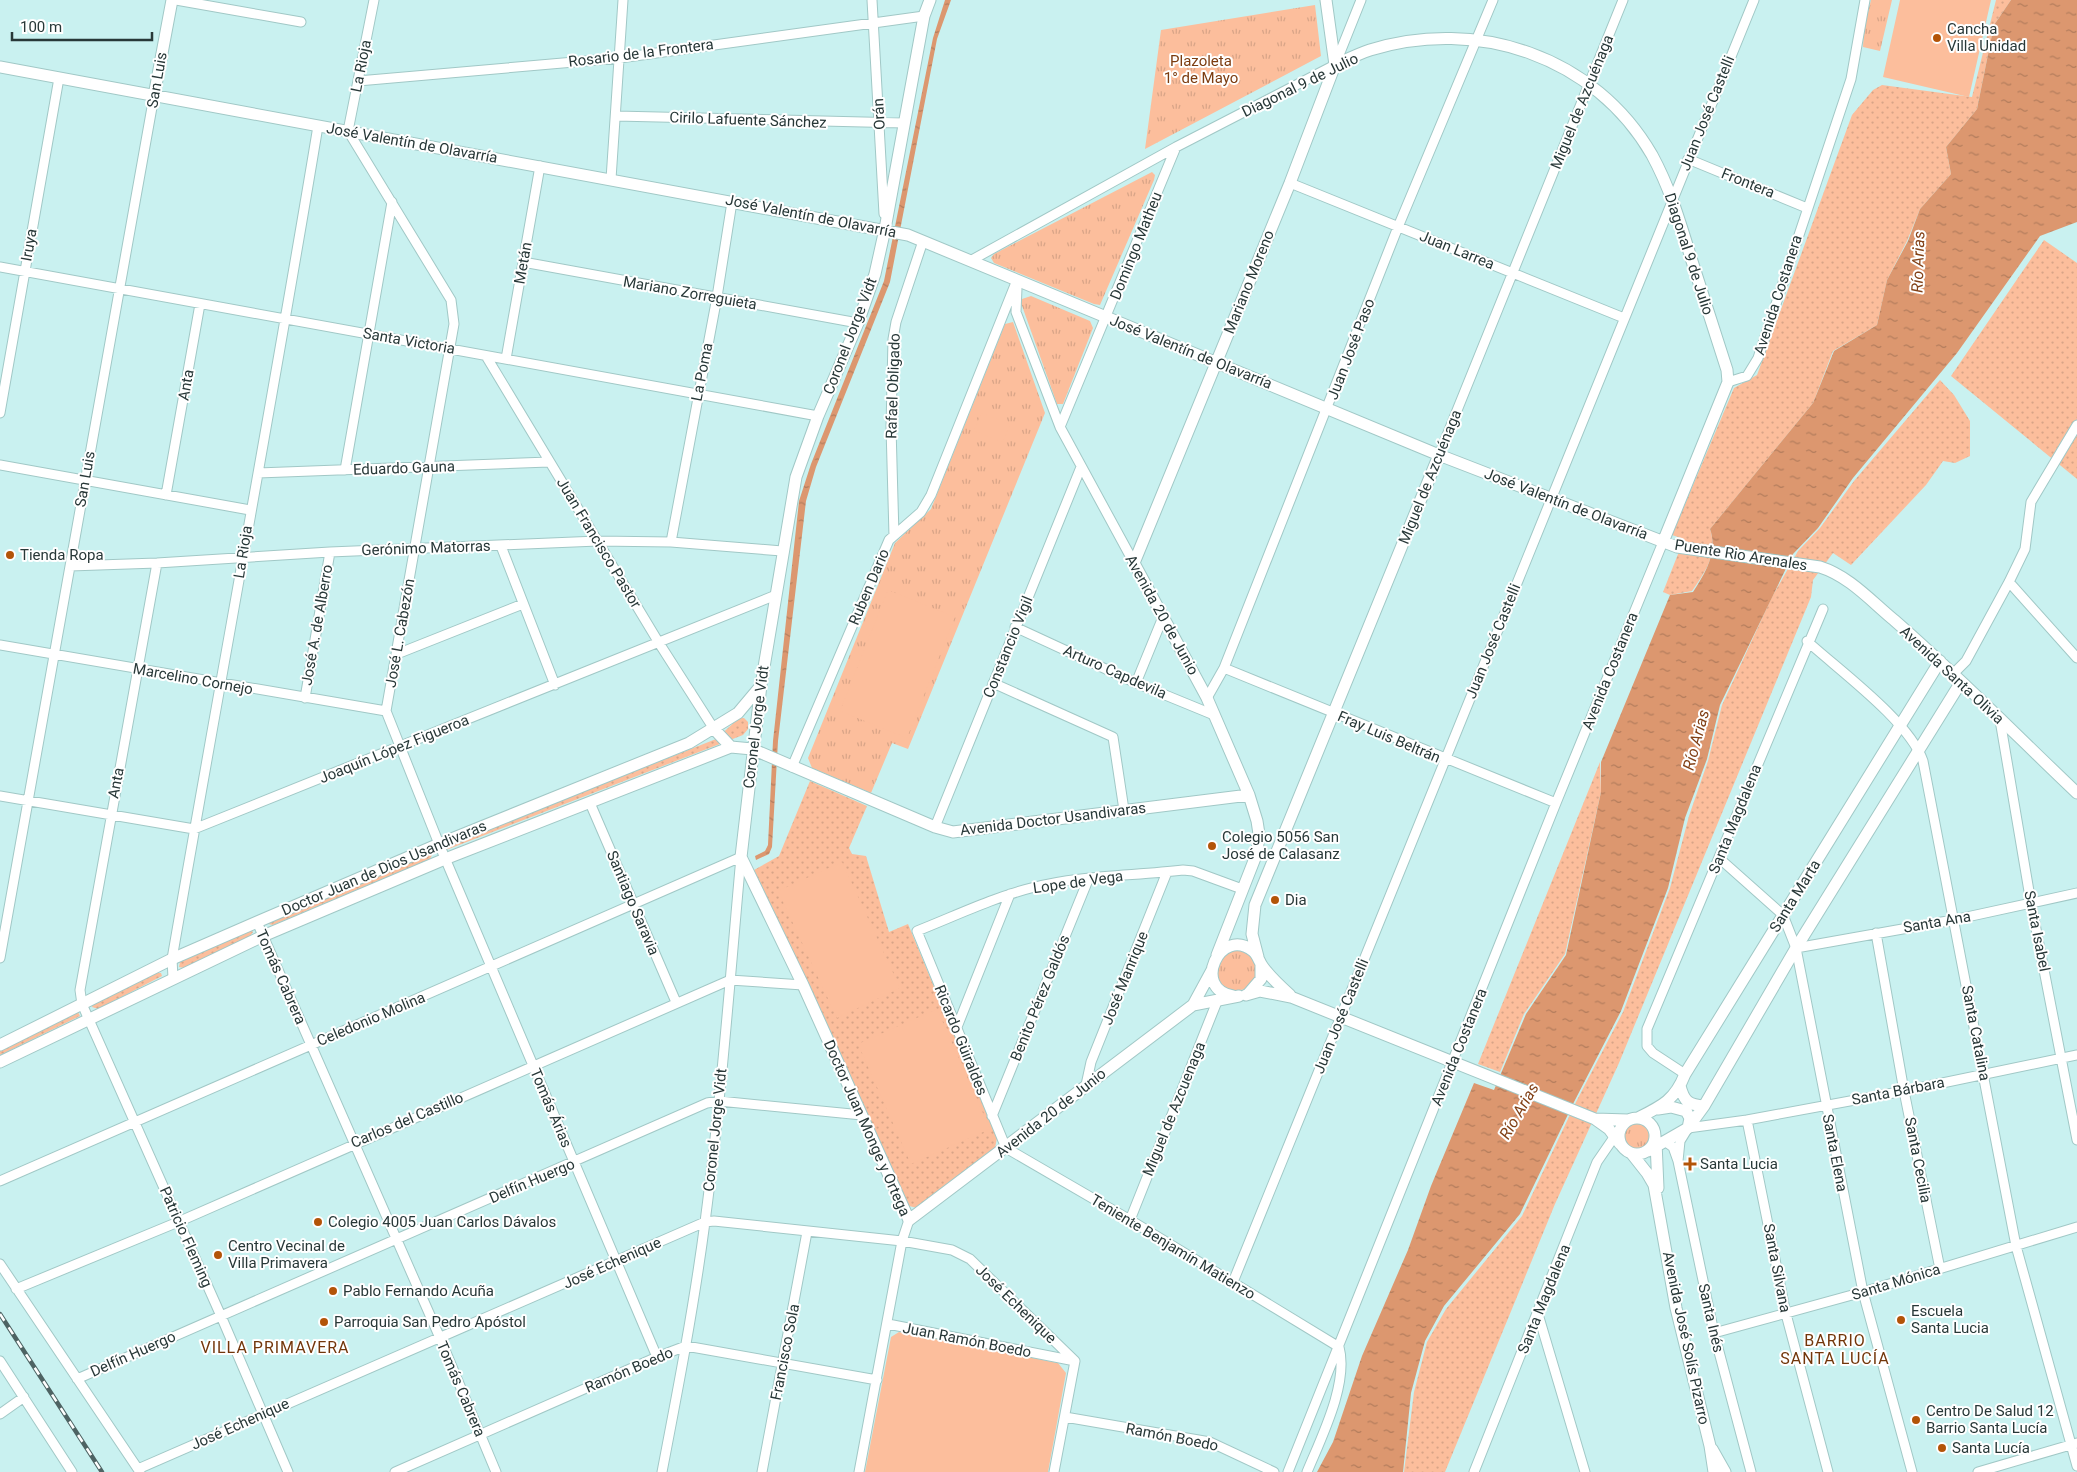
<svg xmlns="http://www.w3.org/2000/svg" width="2077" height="1472" viewBox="0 0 2077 1472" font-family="Roboto,sans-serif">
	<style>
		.grass { fill: url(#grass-dots) }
		.park { fill: url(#park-tufts) }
		.pitch { fill: #fcbe9c }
		.water { fill: url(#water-ripples) }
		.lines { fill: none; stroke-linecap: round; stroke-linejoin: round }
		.street-casing { stroke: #a1c8c6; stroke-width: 11 }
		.secondary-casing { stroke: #a1c8c6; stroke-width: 13 }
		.street { stroke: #fff; stroke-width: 9 }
		.secondary { stroke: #fff; stroke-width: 11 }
		.rail-casing { stroke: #4e6363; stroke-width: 4.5 }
		.rail { stroke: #fff; stroke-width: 2.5; stroke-dasharray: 8; stroke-linecap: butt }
		.poi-dot { fill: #b35408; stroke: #fff; stroke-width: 2 }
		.labels { text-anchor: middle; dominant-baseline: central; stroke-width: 4; stroke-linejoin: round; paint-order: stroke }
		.poi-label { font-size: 15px; fill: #283838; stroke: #fff; text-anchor: start }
		.street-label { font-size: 15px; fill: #283838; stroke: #fff }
		.park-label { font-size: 15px; fill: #7c3c10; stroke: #fff }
		.water-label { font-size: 16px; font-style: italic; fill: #824117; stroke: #fff }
		.neighbourhood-label { font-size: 16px; letter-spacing: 1px; fill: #72360a; stroke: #fff }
	</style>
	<defs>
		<pattern id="grass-dots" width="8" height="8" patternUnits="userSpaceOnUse" patternTransform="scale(1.25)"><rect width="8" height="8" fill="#fcbe9c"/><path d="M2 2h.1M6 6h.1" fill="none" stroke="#d8a487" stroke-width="1.8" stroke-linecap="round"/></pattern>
		<pattern id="park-tufts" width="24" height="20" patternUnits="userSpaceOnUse" patternTransform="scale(1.25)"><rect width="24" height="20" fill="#fcbe9c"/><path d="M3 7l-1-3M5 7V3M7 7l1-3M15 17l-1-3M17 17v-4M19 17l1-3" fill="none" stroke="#d8a487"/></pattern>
		<pattern id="water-ripples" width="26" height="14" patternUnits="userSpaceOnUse" patternTransform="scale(1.25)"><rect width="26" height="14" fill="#dc976f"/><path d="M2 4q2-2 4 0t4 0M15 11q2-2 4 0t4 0" fill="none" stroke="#b27c5c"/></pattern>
	</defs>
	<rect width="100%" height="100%" fill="#c9f1f0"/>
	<path class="grass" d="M1996 0H2011L1994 25 1977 109 1946 147 1951 174 1920 209 1907 241 1887 280 1877 325 1833 351 1813 403 1710 529C1718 553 1706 571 1692 591L1670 595 1663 592 1684 539 1672 535 1734 388 1757 375 1852 115 1873 90 1882 85 1972 97Z
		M2044 240 2077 263V479L1951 376Z
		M1940 380 1954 395 1970 421V456L1955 463 1943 461 1926 485 1851 565 1833 553 1813 580 1811 597 1619 1063 1555 1204 1445 1472H1404L1414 1392 1427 1342 1446 1309 1522 1216 1576 1102 1623 1012 1670 888 1689 816 1708 761 1722 705 1772 597 1798 551 1820 528 1854 481Z
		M739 718H744L748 722V729L743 735 446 850V846L464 839 716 739Z
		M1600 762 1601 792 1565 954 1524 1014 1500 1072 1478 1064Z
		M810 781 867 806 849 848 852 854 866 856 889 932 908 924 997 1138 995 1148 917 1208 909 1206 754 870 779 856Z
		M429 853 432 855 430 859 273 925 268 924 267 922Z
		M250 929 253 932 250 936 184 968 179 967 180 962Z
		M156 973H161L162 976 98 1009 92 1007 93 1004Z
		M78 1012 80 1016 0 1055V1049Z"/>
	<path class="park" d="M1871 0H1892L1880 51 1863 47 1864 28Z
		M1315 5 1321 56 1145 149 1161 30Z
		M1152 172 1155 175 1154 180 1100 305 1094 304 994 263 991 258 994 254Z
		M1031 296 1090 321 1093 328 1063 404H1057L1021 303 1022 299Z
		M1013 322 1045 413 908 749 892 743 871 793 812 768 808 758 895 543 931 509 1005 324Z
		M1234 947 1250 952C1252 958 1256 964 1258 971 1262 992 1211 1006 1217 959Z
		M1623 1136a13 13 0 1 1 26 0a13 13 0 1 1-26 0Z"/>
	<path class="pitch" d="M1900 0H1991L1969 97 1883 77Z
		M981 413 1010 424 1003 442 974 431Z
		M888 590 955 617 907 738 840 711Z
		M842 862 900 988 837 1018 778 891Z
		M937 1009 990 1129 911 1164 858 1044Z
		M899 1332 1058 1363 1066 1373 1048 1472H865L891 1337Z"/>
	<path class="water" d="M945 0H951L937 39 890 282 816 467 806 501 778 741 772 847 769 854 756 860 755 856 765 851 768 845 773 741 799 501 811 464 884 281 933 38Z
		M2011 0H2077V222L2040 236 1957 353 1853 478 1818 528 1793 554 1720 705 1707 759 1685 818 1668 888 1621 1011 1574 1102 1520 1214 1444 1306 1425 1341 1411 1393 1403 1472H1317L1333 1442 1362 1356 1408 1250 1431 1186 1474 1083 1494 1090 1526 1014 1566 955 1601 792V762L1670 595 1693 592C1706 572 1718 552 1710 529L1813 403 1834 351 1877 325 1887 280 1908 241 1920 209 1951 174 1946 147 1977 109 1994 25Z"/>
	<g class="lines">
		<defs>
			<path id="street" d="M176 0 301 22
				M374 0 348 131 451 300 454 324 386 711 439 844 657 1357
				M872 0 884 214
				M358 81 620 58 924 16
				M616 116 904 123
				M1688 159 1807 208
				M611 179 623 0
				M1290 183 1624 318
				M970 261 1176 147 1335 65 1361 0
				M523 262 858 323
				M0 267 818 416
				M1017 288 1016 312 1060 427 1134 563
				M486 356 659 643 714 729
				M506 359 540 166
				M1728 382 1747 376 1758 358 1851 79 1865 0
				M0 413 59 78
				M1060 427 1176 147
				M1439 455 1623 0
				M0 465 250 510
				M345 470 392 202
				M258 473 549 462
				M166 495 200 304
				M894 536 891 427 893 339 896 322 923 241
				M671 542 717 297 732 202
				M501 546 555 685
				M157 563 80 990 82 1004 221 1316 288 1472
				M70 566 157 563 330 552 598 541 671 542 782 551
				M2009 582 2077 658
				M1015 627 1136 683 1214 715
				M1807 641C1840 671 1909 721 1923 761L2016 1246 2077 1466
				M0 645 386 711
				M397 654 523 604
				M1224 668 1556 803
				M1954 673 1966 661 2009 582 2025 549 2031 502 2077 425
				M993 683 1113 737 1124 810
				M1136 683 1163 617
				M305 698 330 552
				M1207 698 1224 668 1398 227 1493 0
				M2000 720 2031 903 2077 1140
				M792 767 889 540 921 512 931 495 1017 280
				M0 796 194 829 776 595
				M590 803 676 1002
				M935 827 1081 467
				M1719 858 1783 915 1796 948 1863 1292 1912 1472
				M1242 889 1193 871 1183 870C1133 876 1080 875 1031 888 992 898 955 916 917 931L1006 1148 1130 1220 1339 1347
				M257 922 440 1338 496 1472
				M1876 933 1904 1091 1940 1269
				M1796 948 1953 920 2077 893
				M0 958 154 96
				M173 978 172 959C220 681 272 404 318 126
				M957 1027 1010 894
				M1685 1074 1653 1053 1647 1046V1029L1823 609
				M1086 1085 1091 1062 1167 872
				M992 1116 1088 880
				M1747 1120 1786 1314 1828 1472
				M1666 1142 1673 1147 1678 1161 1714 1333 1751 1472
				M1678 1161 1680 1141 1688 1128 1747 1120 1904 1091 2077 1055
				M0 1181 741 857C730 979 721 1101 705 1222 694 1306 678 1389 662 1472
				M1130 1220 1218 999
				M0 1264 140 1472
				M1233 1282 1754 0
				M16 1289 178 1222 730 980 803 985
				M1538 1314 1585 1472
				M888 1324 1075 1361
				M1714 1333 1863 1292 2077 1227
				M0 1361 72 1472
				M77 1379 707 1103 719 1101 862 1115
				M0 1414 24 1397
				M1065 1417 1210 1442 1274 1472
				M138 1469 705 1222 714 1221 902 1241 952 1250 970 1259 1075 1361
				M395 1472 657 1357 686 1346 877 1380
				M762 1472 807 1232
				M859 1472 902 1241 909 1220
				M1054 1472 1075 1361
				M1288 1472 1556 803 1663 542
				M1307 1472C1321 1438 1349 1383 1339 1347
				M1474 1472 1597 1162 1619 1130
				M1978 1472 2077 1443"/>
			<path id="secondary" d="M930 0 924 16 885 229 875 274 858 323 818 416 796 477 761 685 741 857 803 985 909 1220 1193 1005 1239 996
				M1335 65C1346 60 1358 54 1370 50 1477 17 1595 56 1652 155 1670 188 1680 222 1691 258 1703 295 1715 332 1727 370L1728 382 1663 542
				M0 67 908 235 1439 455 1677 547 1820 567C1849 576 1871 601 1894 620 1957 675 2016 735 2077 793
				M154 96 172 0
				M714 729 731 747
				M1217 955 1257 853 1259 834 1257 821 1249 795 1207 698 1134 563 1290 183 1335 65 1326 0
				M1258 957 1252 934 1255 905 1439 455
				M1249 993 1261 979V965
				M1246 995 1260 991 1291 997 1585 1115 1595 1119 1628 1120
				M1233 996C1191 989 1220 925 1253 951 1258 955 1259 962 1263 967 1271 978 1280 986 1290 995
				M1193 1005 1212 970
				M0 1045 172 959 257 922 439 844 689 743 738 713 759 688
				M0 1062 263 936 445 859 731 747 752 749 935 827 953 832 1249 795
				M1680 1086C1684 1101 1688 1105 1704 1106
				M1658 1109 1671 1107 1686 1111 1690 1118 1688 1128
				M1619 1136a18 18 0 1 1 36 0a18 18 0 1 1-36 0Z
				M1638 1118C1662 1106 1675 1100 1685 1074L1940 661
				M1595 1119 1609 1129 1620 1144
				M1656 1142 1658 1188
				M1648 1151 1688 1128 1704 1106 1796 948 1961 682
				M1632 1154 1647 1173 1654 1185 1676 1308 1710 1446 1714 1472
				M1712 1449 1725 1472"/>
		</defs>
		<use href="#street" class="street-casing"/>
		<use href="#secondary" class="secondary-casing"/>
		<use href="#street" class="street"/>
		<use href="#secondary" class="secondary"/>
		<defs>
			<path id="rail" d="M0 1314 102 1472"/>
		</defs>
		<use href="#rail" class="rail-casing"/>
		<use href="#rail" class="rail"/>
	</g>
	<g class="poi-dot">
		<circle cx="1937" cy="38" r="5"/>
		<circle cx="10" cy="555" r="5"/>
		<circle cx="1212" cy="846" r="5"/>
		<circle cx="1275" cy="900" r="5"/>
		<path d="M1687.5 1156.5h5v5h5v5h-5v5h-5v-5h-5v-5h5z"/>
		<circle cx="318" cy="1222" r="5"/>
		<circle cx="218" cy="1255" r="5"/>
		<circle cx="333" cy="1291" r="5"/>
		<circle cx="1901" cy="1320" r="5"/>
		<circle cx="324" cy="1322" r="5"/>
		<circle cx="1916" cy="1420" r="5"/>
		<circle cx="1942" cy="1448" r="5"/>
	</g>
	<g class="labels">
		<g class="poi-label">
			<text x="1947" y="29">Cancha<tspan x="1947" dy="17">Villa Unidad</tspan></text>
			<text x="20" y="555">Tienda Ropa</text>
			<text x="1222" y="837">Colegio 5056 San<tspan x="1222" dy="17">José de Calasanz</tspan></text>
			<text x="1285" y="900">Dia</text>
			<text x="1700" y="1164">Santa Lucia</text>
			<text x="328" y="1222">Colegio 4005 Juan Carlos Dávalos</text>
			<text x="228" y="1246">Centro Vecinal de<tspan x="228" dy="17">Villa Primavera</tspan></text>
			<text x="343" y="1291">Pablo Fernando Acuña</text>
			<text x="1911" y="1311">Escuela<tspan x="1911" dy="17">Santa Lucia</tspan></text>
			<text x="334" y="1322">Parroquia San Pedro Apóstol</text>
			<text x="1926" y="1411">Centro De Salud 12<tspan x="1926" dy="17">Barrio Santa Lucía</tspan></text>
			<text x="1952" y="1448">Santa Lucía</text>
		</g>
		<g class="street-label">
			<text transform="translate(641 53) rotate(-7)">Rosario de la Frontera</text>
			<text transform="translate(361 66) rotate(-79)">La Rioja</text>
			<text transform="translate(157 80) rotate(-80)">San Luis</text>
			<text transform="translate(1300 85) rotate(-26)">Diagonal 9 de Julio</text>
			<text transform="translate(1582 102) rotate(-68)">Miguel de Azcuénaga</text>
			<text transform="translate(1707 113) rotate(-68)">Juan José Castelli</text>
			<text transform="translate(879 114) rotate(-93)">Orán</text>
			<text transform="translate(748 120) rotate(2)">Cirilo Lafuente Sánchez</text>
			<text transform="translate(412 143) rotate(10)">José Valentín de Olavarría</text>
			<text transform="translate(1748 183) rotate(22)">Frontera</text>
			<text transform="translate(811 216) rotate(11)">José Valentín de Olavarría</text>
			<text transform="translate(29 245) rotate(-80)">Iruya</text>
			<text transform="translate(1136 246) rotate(-68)">Domingo Matheu</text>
			<text transform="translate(1457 250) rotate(22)">Juan Larrea</text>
			<text transform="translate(1689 254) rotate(72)">Diagonal 9 de Julio</text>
			<text transform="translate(523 263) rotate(-80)">Metán</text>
			<text transform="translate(1249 282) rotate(-68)">Mariano Moreno</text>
			<text transform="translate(690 293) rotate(10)">Mariano Zorreguieta</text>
			<text transform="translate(1778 295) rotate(-72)">Avenida Costanera</text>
			<text transform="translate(850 336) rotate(-69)">Coronel Jorge Vidt</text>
			<text transform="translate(409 341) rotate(10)">Santa Victoria</text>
			<text transform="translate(1351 349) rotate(-69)">Juan José Paso</text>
			<text transform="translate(1191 352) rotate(22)">José Valentín de Olavarría</text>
			<text transform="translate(702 372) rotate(-79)">La Poma</text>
			<text transform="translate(186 385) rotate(-80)">Anta</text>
			<text transform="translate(893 386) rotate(-88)">Rafael Obligado</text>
			<text transform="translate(404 468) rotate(-2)">Eduardo Gauna</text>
			<text transform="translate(1430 477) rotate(-68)">Miguel de Azcuénaga</text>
			<text transform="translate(85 479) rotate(-80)">San Luis</text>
			<text transform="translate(1566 504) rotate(21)">José Valentín de Olavarría</text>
			<text transform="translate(599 543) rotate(59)">Juan Francisco Pastor</text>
			<text transform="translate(426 548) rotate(-2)">Gerónimo Matorras</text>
			<text transform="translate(243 552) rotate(-81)">La Rioja</text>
			<text transform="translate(1741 555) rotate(9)">Puente Rio Arenales</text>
			<text transform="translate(869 587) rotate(-67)">Ruben Dario</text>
			<text transform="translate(1162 615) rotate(61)">Avenida 20 de Junio</text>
			<text transform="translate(317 625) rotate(-80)">José A. de Alberro</text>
			<text transform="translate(400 633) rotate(-80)">José L. Cabezón</text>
			<text transform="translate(1493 641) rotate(-68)">Juan José Castelli</text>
			<text transform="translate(1008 647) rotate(-68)">Constancio Vigil</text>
			<text transform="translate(1610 671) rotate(-68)">Avenida Costanera</text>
			<text transform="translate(1115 672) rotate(24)">Arturo Capdevila</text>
			<text transform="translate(1952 675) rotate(43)">Avenida Santa Olivia</text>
			<text transform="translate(193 679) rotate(10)">Marcelino Cornejo</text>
			<text transform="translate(756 727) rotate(-83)">Coronel Jorge Vidt</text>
			<text transform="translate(1389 737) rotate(23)">Fray Luis Beltrán</text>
			<text transform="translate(394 749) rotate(-22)">Joaquín López Figueroa</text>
			<text transform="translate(116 783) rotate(-79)">Anta</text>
			<text transform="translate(1053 819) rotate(-7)">Avenida Doctor Usandivaras</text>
			<text transform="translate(1735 819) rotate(-68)">Santa Magdalena</text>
			<text transform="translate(384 868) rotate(-23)">Doctor Juan de Dios Usandivaras</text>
			<text transform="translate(1078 882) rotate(-8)">Lope de Vega</text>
			<text transform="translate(1795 896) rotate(-58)">Santa Marta</text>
			<text transform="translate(633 903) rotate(67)">Santiago Saravia</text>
			<text transform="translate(1937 922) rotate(-10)">Santa Ana</text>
			<text transform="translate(2037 931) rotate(79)">Santa Isabel</text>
			<text transform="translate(281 977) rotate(66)">Tomás Cabrera</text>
			<text transform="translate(1125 978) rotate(-68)">José Manrique</text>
			<text transform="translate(1040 998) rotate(-68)">Benito Pérez Galdós</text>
			<text transform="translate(1341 1016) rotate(-68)">Juan José Castelli</text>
			<text transform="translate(371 1019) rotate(-23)">Celedonio Molina</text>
			<text transform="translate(1976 1033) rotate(79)">Santa Catalina</text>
			<text transform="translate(961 1040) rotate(68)">Ricardo Güiraldes</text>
			<text transform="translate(1459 1047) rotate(-68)">Avenida Costanera</text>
			<text transform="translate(1898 1091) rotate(-11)">Santa Bárbara</text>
			<text transform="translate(551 1108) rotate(67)">Tomás Árias</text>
			<text transform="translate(1174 1109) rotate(-68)">Miguel de Azcuenaga</text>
			<text transform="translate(1051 1113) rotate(-38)">Avenida 20 de Junio</text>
			<text transform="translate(407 1120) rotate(-23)">Carlos del Castillo</text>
			<text transform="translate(867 1128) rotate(66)">Doctor Juan Monge y Ortega</text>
			<text transform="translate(715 1130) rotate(-84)">Coronel Jorge Vidt</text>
			<text transform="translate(1835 1153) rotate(79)">Santa Elena</text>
			<text transform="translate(1918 1160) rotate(79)">Santa Cecilia</text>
			<text transform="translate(532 1181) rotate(-23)">Delfín Huergo</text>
			<text transform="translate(186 1237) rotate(66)">Patricio Fleming</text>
			<text transform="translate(1173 1247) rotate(31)">Teniente Benjamín Matienzo</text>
			<text transform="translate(612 1263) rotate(-24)">José Echenique</text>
			<text transform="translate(1777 1268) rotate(79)">Santa Silvana</text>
			<text transform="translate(1896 1282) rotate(-17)">Santa Mónica</text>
			<text transform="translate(1544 1299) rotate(-68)">Santa Magdalena</text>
			<text transform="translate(1016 1304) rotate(44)">José Echenique</text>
			<text transform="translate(1711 1318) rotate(77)">Santa Inés</text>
			<text transform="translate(1686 1338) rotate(78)">Avenida José Solís Pizarro</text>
			<text transform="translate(967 1340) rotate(11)">Juan Ramón Boedo</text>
			<text transform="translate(785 1352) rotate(-79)">Francisco Sola</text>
			<text transform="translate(133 1354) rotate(-24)">Delfín Huergo</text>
			<text transform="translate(629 1370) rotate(-23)">Ramón Boedo</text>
			<text transform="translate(461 1389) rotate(67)">Tomás Cabrera</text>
			<text transform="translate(240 1424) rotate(-24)">José Echenique</text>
			<text transform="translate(1172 1437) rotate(11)">Ramón Boedo</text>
		</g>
		<g class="park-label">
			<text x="1201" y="61">Plazoleta<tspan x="1201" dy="17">1° de Mayo</tspan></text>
		</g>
		<g class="water-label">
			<text transform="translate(1918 262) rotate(-88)">Río Arias</text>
			<text transform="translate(1696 740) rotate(-75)">Río Arias</text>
			<text transform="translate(1519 1111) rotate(-60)">Río Arias</text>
		</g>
		<g class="neighbourhood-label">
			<text x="1835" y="1340">BARRIO<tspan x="1835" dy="18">SANTA LUCÍA</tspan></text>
			<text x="275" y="1347">VILLA PRIMAVERA</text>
		</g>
	</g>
	<path d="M12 32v8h140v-8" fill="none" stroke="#283838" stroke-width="2.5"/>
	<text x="20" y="32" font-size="15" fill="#283838" stroke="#ffffff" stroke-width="4" paint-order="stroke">100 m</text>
</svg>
